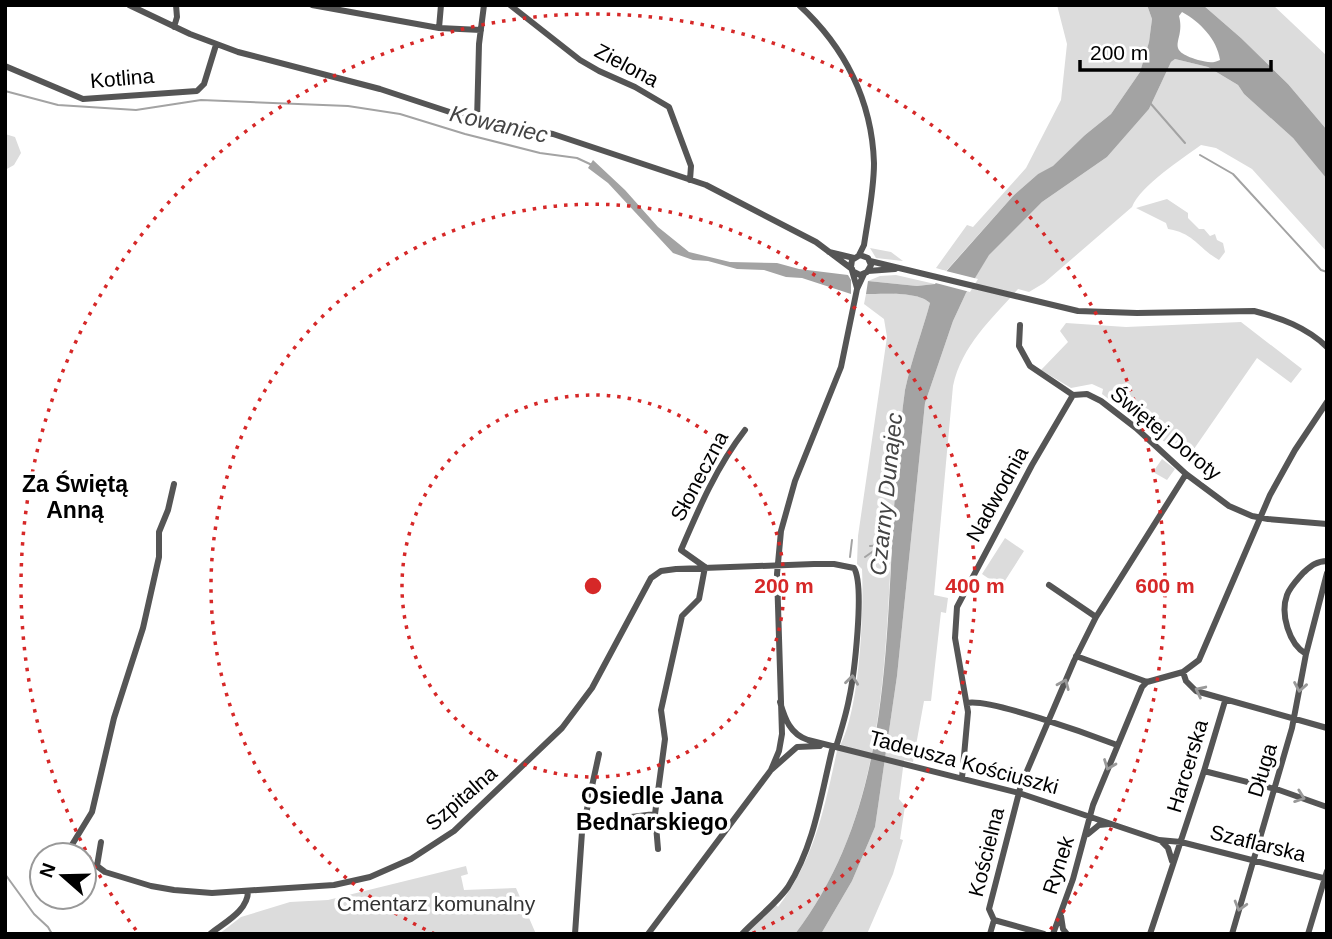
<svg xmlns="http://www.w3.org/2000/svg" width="1332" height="939" viewBox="0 0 1332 939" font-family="Arial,sans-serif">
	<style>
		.green { fill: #dcdcdc }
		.water { fill: #a3a3a3; fill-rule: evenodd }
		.pier { fill: #fff }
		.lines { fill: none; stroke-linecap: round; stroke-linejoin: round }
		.stream { stroke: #a3a3a3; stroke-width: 2 }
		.minor { stroke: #555; stroke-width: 6 }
		.oneway { stroke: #999 }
		.ring { fill: none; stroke: #d62828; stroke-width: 3.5; stroke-dasharray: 3.5 7 }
		.labels { text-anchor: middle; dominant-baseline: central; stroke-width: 7; stroke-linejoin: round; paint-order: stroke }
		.street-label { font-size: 21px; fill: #000; stroke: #fff }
		.park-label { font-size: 21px; fill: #333; stroke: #fff }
		.water-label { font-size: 23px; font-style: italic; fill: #444; stroke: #fff }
		.neighbourhood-label { font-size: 23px; font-weight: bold; fill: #000; stroke: #fff }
		.centre { fill: #d62828; stroke: #fff; stroke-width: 3.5 }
		.ring-label { font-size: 21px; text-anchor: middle; font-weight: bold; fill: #d62828; stroke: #fff; stroke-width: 7; stroke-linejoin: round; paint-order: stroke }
	</style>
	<rect width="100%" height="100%" fill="#fff"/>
	<path class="green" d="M1057 5H1147L1152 19 1149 42 1140 72 1111 114 1085 135 1053 167 1038 174 1013 196 946 271 936 268 967 225 973 227 1026 168 1061 100 1067 44Z
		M1203 5H1273L1327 56V130L1288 84 1241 38Z
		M1175 59 1208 67 1238 85 1244 94 1292 137 1316 164 1327 179V252L1252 169 1216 148 1201 145C1182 159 1141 185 1132 207L1044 283 1029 292 1018 289C991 320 962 345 953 386L934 595 948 598 946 613 941 612 931 701H924L913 762 904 760 899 799 905 806 900 839 903 840 893 874 867 934H821L852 881 875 827 897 676 925 403 953 321 966 293 989 254 1042 202 1107 157 1149 109 1171 62Z
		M5 134 15 137 21 153 14 165 5 170Z
		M1167 199 1188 213V218L1199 229H1204L1210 236 1215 234 1217 240 1223 243 1225 252 1219 260C1198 248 1194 233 1168 229L1166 223 1136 208Z
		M870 248 891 252 903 261 876 258Z
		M896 275 935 284 917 286 868 281 880 276Z
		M866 294C882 294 919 291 930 303 922 332 911 361 905 390 902 411 900 433 898 453 882 616 900 797 795 934H744L774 903 778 907C815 858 824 809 837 751 860 717 864 611 862 569L857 564 858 536 887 337 884 319 864 304Z
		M1241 322 1302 369 1291 383 1257 358 1187 459 1102 394 1103 389 1092 384 1071 388 1041 370 1068 342 1060 331 1066 323 1126 327Z
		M1162 459 1175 469 1167 480 1153 472Z
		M1005 538 1024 551 1001 587 982 574Z
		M466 866 468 874 461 876 464 890 516 888 536 934H219L241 917 290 902 328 900Z"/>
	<path class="water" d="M1147 5H1203L1241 38 1288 84 1327 130V179L1293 138 1244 94 1238 85 1208 67 1175 59 1171 62 1149 109 1107 157 1042 202 989 255 966 293 953 321 925 403 897 676 875 827 852 881 821 934H795C900 797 883 616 898 454 900 433 902 411 905 390 911 361 922 332 930 303 919 291 881 294 866 294L868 281 917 286 935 284 1013 196 1038 174 1053 166 1085 135 1111 114 1140 72 1149 42 1152 19ZM1182 12C1200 22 1217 39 1220 60 1212 64 1207 62 1198 60 1162 49 1186 42 1179 16Z
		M593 160 625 190 658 227 689 252 730 262 777 263 799 269 848 275 851 280V294L802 278 786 277 764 270 737 269 708 261 693 260 673 253 608 183 588 168Z"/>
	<path class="pier" d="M942 270 978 279 970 292 928 281H933Z"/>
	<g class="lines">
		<path class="stream" d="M5 91 58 105 136 110 201 100 348 106 400 114 465 134 540 153 577 158 592 165
			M1151 104 1185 143
			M1200 155 1233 174 1321 270 1327 272
			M887 542 895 538
			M870 546 881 545
			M850 557 852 540
			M865 557 882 545
			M5 874 34 914 48 927 52 934"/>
		<path class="minor" d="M129 5 190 34 238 52 380 89 477 121 553 134 706 185 816 242 852 269
			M312 5 439 28 481 30
			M510 5 580 60 599 71 635 87 669 107 691 166 690 180
			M799 5C845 47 872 101 874 163 874 190 868 218 864 245L859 255
			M174 27 177 17 176 5
			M439 28 441 5
			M5 66 83 99 197 91 204 84 216 45
			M477 121 479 44 484 5
			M829 252 854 258
			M870 261 1078 311 1137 313 1254 311C1281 318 1306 327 1327 347
			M868 271 895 269
			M854 272 860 275 867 272 871 265 868 258 860 255 852 260 851 267 857 288
			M1020 325 1019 346 1030 366 1073 395 1087 394 1101 401 1136 428 1186 474 1229 506 1252 516 1268 519 1327 524
			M1049 585 1096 617
			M1306 654C1289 644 1280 614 1287 595 1290 587 1297 580 1303 573 1310 567 1316 561 1327 561
			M1076 656 1147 682
			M1183 672 1186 681 1196 691 1327 728
			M1147 682 1183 672 1199 660 1270 495 1295 450 1327 402
			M780 702C785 719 790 734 808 740L1019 793 1159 840 1181 842 1327 879
			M967 703C989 698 1091 735 1117 745
			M771 770 779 751 782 734 777 574 781 531 795 481 841 367 857 289 864 274
			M1204 771 1279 790 1327 807
			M962 778 968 712 955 638 957 607 1032 465 1073 395
			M584 823 655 814
			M1088 834 1099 825 1109 824
			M1161 841 1168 848 1172 861
			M101 842 97 866 105 872 151 886 174 890 212 893 334 885 370 877 411 859 454 831 562 728 592 688 651 578 661 571 676 569 814 564H834L854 568C865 586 854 676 849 699 846 715 841 731 836 747
			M658 849 655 814 665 739 661 710 682 616 699 599 705 567 681 550C699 508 717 466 745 430
			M71 855 70 848 92 812 114 718 143 628 159 557V532L168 510 174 484
			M84 865 97 866
			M1061 916 1063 929 1067 934
			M210 934C225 922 248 911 248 891
			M575 934 582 832 599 754
			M648 934 771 770 797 747 820 746
			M742 934C756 919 776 904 788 887 815 844 821 794 833 746
			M990 934 994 920
			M1044 934 994 920 989 909 1021 785 1074 661 1096 617 1186 474
			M1053 934 1073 879 1093 805 1142 687 1147 682
			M1150 934 1204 771 1225 701
			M1232 934 1292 728 1306 654 1327 573
			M1308 934 1327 871"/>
	</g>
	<defs><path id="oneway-chevron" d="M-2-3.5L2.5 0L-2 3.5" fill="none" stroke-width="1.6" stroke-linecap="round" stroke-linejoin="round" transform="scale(1.75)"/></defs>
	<g class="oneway">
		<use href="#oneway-chevron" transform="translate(852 680) rotate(-83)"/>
		<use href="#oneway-chevron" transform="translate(1064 684) rotate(-67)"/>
		<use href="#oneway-chevron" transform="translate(1300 687) rotate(100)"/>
		<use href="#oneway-chevron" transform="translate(1200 691) rotate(-154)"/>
		<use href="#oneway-chevron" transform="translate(1109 765) rotate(111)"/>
		<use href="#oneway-chevron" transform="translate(1300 797) rotate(20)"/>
		<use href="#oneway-chevron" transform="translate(1240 906) rotate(106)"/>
	</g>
	<g class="ring">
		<circle cx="593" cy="586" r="191"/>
		<path d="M435 934A382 382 0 1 1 751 934"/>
		<path d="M136 930A572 572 0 1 1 1050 930"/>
	</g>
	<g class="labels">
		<g class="street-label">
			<text transform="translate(627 65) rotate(28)">Zielona</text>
			<text transform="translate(122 78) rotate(-5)">Kotlina</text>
			<text transform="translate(1166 433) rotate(39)">Świętej Doroty</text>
			<text transform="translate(699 476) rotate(-62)">Słoneczna</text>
			<text transform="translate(997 494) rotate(-61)">Nadwodnia</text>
			<text transform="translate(964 762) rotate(15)">Tadeusza Kościuszki</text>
			<text transform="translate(1187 766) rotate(-73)">Harcerska</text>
			<text transform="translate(1262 770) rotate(-73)">Długa</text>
			<text transform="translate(461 798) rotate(-41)">Szpitalna</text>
			<text transform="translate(1258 843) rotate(14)">Szaflarska</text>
			<text transform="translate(986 852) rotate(-76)">Kościelna</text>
			<text transform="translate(1058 865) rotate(-72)">Rynek</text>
		</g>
		<g class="park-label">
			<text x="436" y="903">Cmentarz komunalny</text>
		</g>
		<g class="water-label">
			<text transform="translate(499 124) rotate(13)">Kowaniec</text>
			<text transform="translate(886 494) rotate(-84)">Czarny Dunajec</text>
		</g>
		<g class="neighbourhood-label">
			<text x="75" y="484">Za Świętą<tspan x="75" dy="26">Anną</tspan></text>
			<text x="652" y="796">Osiedle Jana<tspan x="652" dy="26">Bednarskiego</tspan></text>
		</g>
	</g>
	<circle cx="593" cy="586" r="10" class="centre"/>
	<g class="ring-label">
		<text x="784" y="593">200 m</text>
		<text x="975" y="593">400 m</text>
		<text x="1165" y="593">600 m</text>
	</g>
	<rect width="1332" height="939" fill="none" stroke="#000000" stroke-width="14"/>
	<g transform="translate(63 876) rotate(290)"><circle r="33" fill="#ffffff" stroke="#999999" stroke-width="2"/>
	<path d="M0-5L12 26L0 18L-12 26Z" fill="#000000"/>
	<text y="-10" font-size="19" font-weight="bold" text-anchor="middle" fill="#000000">N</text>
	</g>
	<path d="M1080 60v10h191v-10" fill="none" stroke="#000000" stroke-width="3.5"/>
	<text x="1090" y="60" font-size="21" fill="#000000" stroke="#ffffff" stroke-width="5" paint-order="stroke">200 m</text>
</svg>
